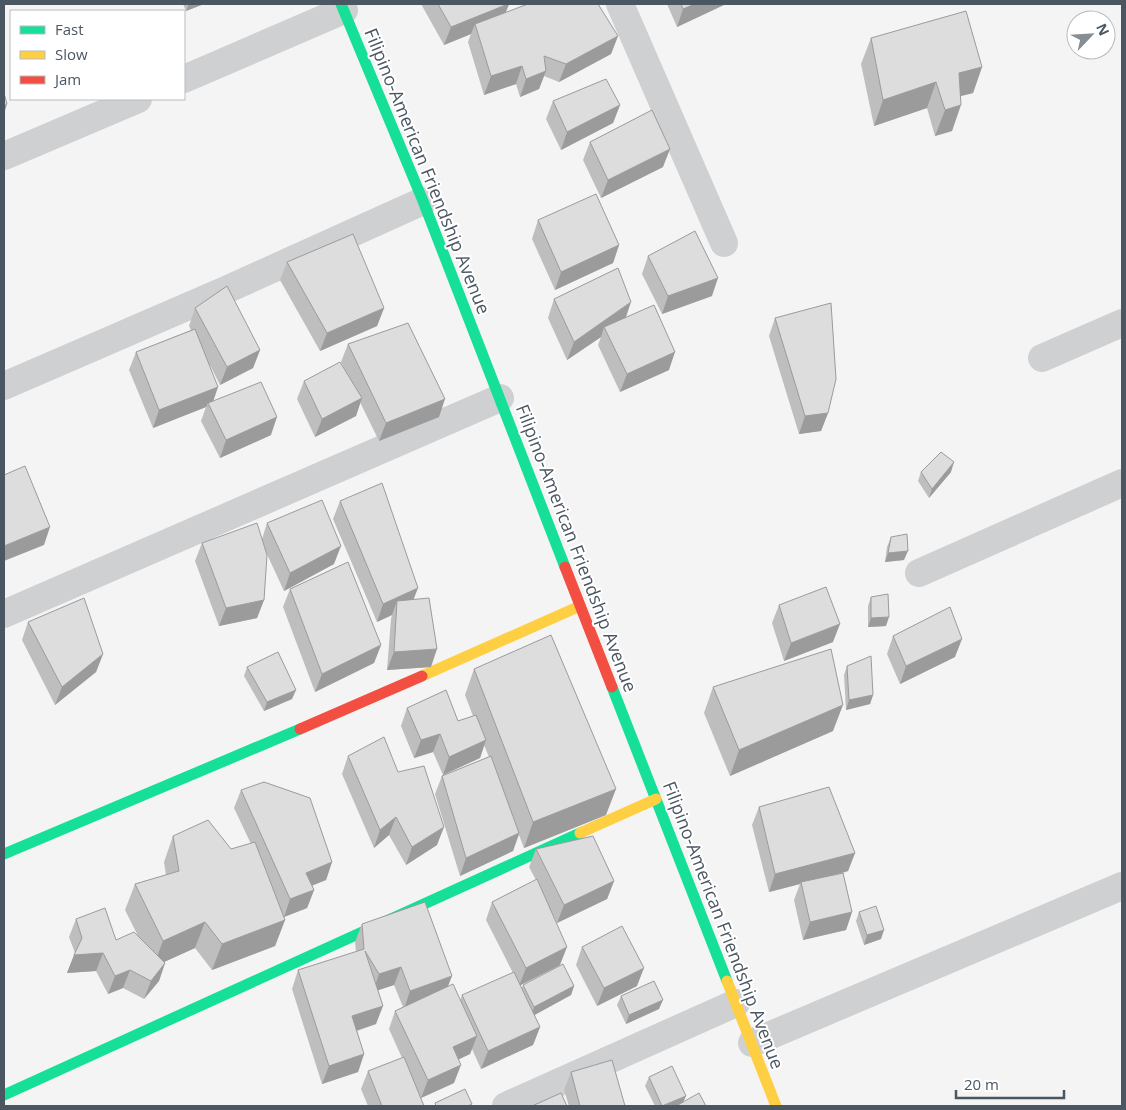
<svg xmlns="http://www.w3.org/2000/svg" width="1126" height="1110" viewBox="0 0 1126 1110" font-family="'Open Sans',sans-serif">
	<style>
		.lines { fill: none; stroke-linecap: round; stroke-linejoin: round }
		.street { stroke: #ced0d2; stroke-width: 28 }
		.fast { stroke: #16e098; stroke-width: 11 }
		.slow { stroke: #ffcf43; stroke-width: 11 }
		.jam { stroke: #f24e42; stroke-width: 11 }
		.wall { fill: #bebebf }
		.shaded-wall { fill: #9b9b9b }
		.building { fill: #ddddde; stroke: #9b9b9b }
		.labels { text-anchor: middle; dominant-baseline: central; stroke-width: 4; stroke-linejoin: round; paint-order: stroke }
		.street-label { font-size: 18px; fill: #4a5661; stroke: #fff }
	</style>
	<rect width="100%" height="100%" fill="#f4f4f4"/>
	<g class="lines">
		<path class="street" d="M620 4 724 243
			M184 79 344 10
			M4 156 138 99
			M1042 358 1122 323
			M4 386 228 289 423 201
			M919 573 1122 483
			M4 614 500 398
			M752 1043 1122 886
			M506 1106 736 1003"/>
		<path class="fast" d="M341 4 423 201 565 567
			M612 687 727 981
			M4 854 300 729
			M4 1095 580 833"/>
		<path class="slow" d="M422 676 580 606
			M580 833 656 799
			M727 981 776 1106"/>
		<path class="jam" d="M565 567 612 687
			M300 729 422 676"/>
	</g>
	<path class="wall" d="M183 4H204L186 11Z
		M421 4H509L506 12 618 36 611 54 559 82 544 76 539 89 520 97 516 84 484 95 468 42 471 34 444 45Z
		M667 4H726L677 27Z
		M871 38 982 67 973 93 961 96 952 131 935 136 927 108 874 126 861 64Z
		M553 101 620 105 613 123 561 150 546 119Z
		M590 142 663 167 601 198 583 160Z
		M538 220 619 245 613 263 555 290 532 239Z
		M648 256 712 296 662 314 642 274Z
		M287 262 384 308 377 326 320 351 280 280Z
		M554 299 626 317 669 370 620 392 598 345 601 337 567 360 548 318Z
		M195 308 260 350 253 368 220 385 210 365 213 401 271 435 220 458 201 421 206 407 153 428 129 370 136 352 191 330 189 326Z
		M775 318 828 413 821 431 799 434 769 336Z
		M348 344 439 417 379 441 360 402 356 416 315 437 297 399 304 381 346 372 341 362Z
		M921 472H951L929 498 918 481Z
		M340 501 414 600 431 667 387 670 391 619 392 615 377 622 333 519Z
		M267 523 334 564 284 591 265 550 264 600 257 618 219 626 195 561 202 543 262 539Z
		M891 537 904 560 885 562 887 547Z
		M290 589 381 645 374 663 315 692 283 607Z
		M871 597 886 626 868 627V606Z
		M779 605 833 642 784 661 772 623Z
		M28 622 103 654 96 672 55 705 22 640Z
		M893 636 955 657 900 684 887 654Z
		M847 666 873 695 870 704 846 710 844 675Z
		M247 667 292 699 264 711 244 676Z
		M474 669 606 815 524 848 519 835 513 851 460 876 435 794 442 776 489 757 484 745 480 758 443 775 433 752 414 758 401 726 407 708 458 721 473 716 465 695Z
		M713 687 833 731 730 776 704 713Z
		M348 756 398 772 437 845 406 865 389 835 374 848 342 774Z
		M241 790 332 862 326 880 312 885 314 890 307 908 284 917 281 910 285 920 275 946 212 970 195 948 164 962 165 963 159 981 144 999 123 988 108 994 96 971 67 973 75 953 69 937 76 919 116 940 138 936 125 910 135 884 166 875 164 862 173 836 231 849 251 844 234 808Z
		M759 807 855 853 848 871 843 873 852 912 846 930 803 940 794 900 800 884 769 892 752 825Z
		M536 849 614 881 607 899 557 923 551 910 560 965 520 985 522 988 523 985 574 986 571 995 534 1015 540 1027 533 1045 481 1069 472 1049 470 1054 458 1060 454 1083 421 1098 417 1090 424 1106H368L361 1089 368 1071 402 1058 389 1029 395 1011 403 1007 394 985 378 990 376 1024 357 1031 364 1054 358 1072 322 1084 292 989 298 970 356 952 355 942 362 924 448 986 460 1001 462 995 513 973 486 920 492 902 536 880 529 867Z
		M859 912 881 939 864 945 856 921Z
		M582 947 637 986 597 1006 576 965Z
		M621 996 659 1009 626 1024 617 1005Z
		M571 1072 625 1106H569L564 1090Z
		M649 1077 683 1102 706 1106H655L645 1086Z"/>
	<path class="shaded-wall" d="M189 4H204L186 11Z
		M509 4 502 22 475 24 471 34 444 45 451 27Z
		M695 4H726L677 27 683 9Z
		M618 36 611 54 559 82 566 64Z
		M522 66 516 84 484 95 491 76Z
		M982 67 973 93 949 99 959 73Z
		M546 71 539 89 520 97 526 79Z
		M936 82 927 108 874 126 883 100Z
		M7 104 4 114V106Z
		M620 105 613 123 561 150 567 132Z
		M961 105 952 131 935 136 945 110Z
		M670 149 663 167 601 198 608 180Z
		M619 245 613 263 555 290 561 272Z
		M718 278 712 296 662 314 668 296Z
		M631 302 625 320 604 327 601 337 567 360 574 342Z
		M384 308 377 326 320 351 327 333Z
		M260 350 253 368 220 385 227 367Z
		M675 352 669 370 620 392 627 374Z
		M218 387 212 405 208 403 206 407 153 428 159 410Z
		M362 398 356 416 315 437 322 419Z
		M445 399 439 417 379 441 386 423Z
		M828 413 821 431 799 434 805 416Z
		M277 417 271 435 220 458 226 440Z
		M954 462 951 472 929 498 932 489Z
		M50 527 44 545 4 561V546Z
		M341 546 334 564 284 591 290 573Z
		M908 551 904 560 885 562 888 553Z
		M418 588 411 606 397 601 392 615 377 622 383 604Z
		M264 600 257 618 219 626 226 608Z
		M889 617 886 626 868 627 871 618Z
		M840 624 833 642 784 661 791 643Z
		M962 639 955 657 900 684 906 666Z
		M381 645 374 663 315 692 322 674Z
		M437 649 431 667 387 670 394 652Z
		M103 654 96 672 55 705 62 687Z
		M296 690 292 699 264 711 267 702Z
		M873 695 870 704 846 710 849 700Z
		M843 705 833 731 730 776 739 750Z
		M440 734 433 752 414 758 421 740Z
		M486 740 480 758 443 775 449 757Z
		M616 789 606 815 524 848 533 822Z
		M396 817 389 835 374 848 380 830Z
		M444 827 437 845 406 865 412 847Z
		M519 833 513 851 460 876 466 858Z
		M855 853 848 871 801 884V882L800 884 769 892 775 874Z
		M332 862 326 880 299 891 306 873Z
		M614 881 607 899 557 923 564 905Z
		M314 890 307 908 284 917 290 899Z
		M852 912 846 930 803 940 810 922Z
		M285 920 275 946 212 970 222 944Z
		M205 922 195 948 153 967 163 941Z
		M884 930 881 939 864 945 867 935Z
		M567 947 560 965 519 986 526 968Z
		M103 953 96 971 67 973 74 955Z
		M165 963 159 981 144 999 151 981Z
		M401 967 394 985 373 992 379 974Z
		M644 968 637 986 597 1006 604 988Z
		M130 970 123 988 108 994 115 976Z
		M452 976 445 994 404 1009 410 991Z
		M574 986 571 995 531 1017 534 1007Z
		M663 1000 659 1009 626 1024 629 1015Z
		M383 1006 376 1024 346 1034 352 1016Z
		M540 1027 533 1045 481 1069 488 1051Z
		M477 1036 470 1054 446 1065 453 1047Z
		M364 1054 358 1072 322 1084 329 1066Z
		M461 1065 454 1083 421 1098 428 1080Z
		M686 1096 682 1105 679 1106H663Z"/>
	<path class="building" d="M438 4H508L451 27Z
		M528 4H598L618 36 566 64 544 56 546 71 526 79 522 66 491 76 475 24Z
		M681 4H695L683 9Z
		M966 11 982 67 959 73 961 105 945 110 936 82 883 100 871 38Z
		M606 79 620 105 567 132 553 101Z
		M4 93 7 104 4 106Z
		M652 110 670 149 608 180 590 142Z
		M596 194 619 245 561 272 538 220Z
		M695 231 718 278 668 296 648 256Z
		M353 234 384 308 327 333 287 262Z
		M618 268 631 302 574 342 554 299Z
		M227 286 260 350 227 367 195 308Z
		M831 303 836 379 828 413 805 416 775 318Z
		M654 305 675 352 627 374 604 327Z
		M408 323 445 399 386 423 348 344Z
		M195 329 218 387 159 410 136 352Z
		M340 362 362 398 322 419 304 381Z
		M261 382 277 417 226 440 208 403Z
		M941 452 954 462 932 489 921 472Z
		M25 466 50 527 4 546V475Z
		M382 483 418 588 383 604 340 501Z
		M322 500 341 546 290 573 267 523Z
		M257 523 267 555 264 600 226 608 202 543Z
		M907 534 908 551 888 553 891 537Z
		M348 562 381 645 322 674 290 589Z
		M826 587 840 624 791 643 779 605Z
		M888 594 889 617 871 618V597Z
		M84 598 103 654 62 687 28 622Z
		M429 598 437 649 394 652 397 601Z
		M950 607 962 639 906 666 893 636Z
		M551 635 616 789 533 822 474 669Z
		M831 649 843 705 739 750 713 687Z
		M278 652 296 690 267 702 247 667Z
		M871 656 873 695 849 700 847 666Z
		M446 690 458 721 476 715 486 740 449 757 440 734 421 740 407 708Z
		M384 737 398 772 424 766 444 827 412 847 396 817 380 830 348 756Z
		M491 756 519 833 466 858 442 776Z
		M264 782 310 798 332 862 306 873 314 890 290 899 241 790Z
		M829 787 855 853 775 874 759 807Z
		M208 820 231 849 255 842 285 920 222 944 205 922 163 941 135 884 179 871 173 836Z
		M593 836 614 881 564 905 536 849Z
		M843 873 852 912 810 922 801 882Z
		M537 879 567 947 526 968 492 902Z
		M425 902 452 976 410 991 401 967 379 974 365 951 383 1006 352 1016 364 1054 329 1066 298 970 364 949 362 924Z
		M876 906 884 930 867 935 859 912Z
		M105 908 116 940 134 932 165 963 151 981 130 970 115 976 103 953 74 955 82 938 76 919Z
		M622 926 644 968 604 988 582 947Z
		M563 964 574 986 534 1007 523 985Z
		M514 972 540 1027 488 1051 462 995Z
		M654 981 663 1000 629 1015 621 996Z
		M453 984 477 1036 453 1047 461 1065 428 1080 395 1011Z
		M404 1057 424 1106H382L368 1071Z
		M612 1060 625 1106H580L571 1072Z
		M672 1066 686 1096 662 1106 649 1077Z
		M465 1089 472 1104 468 1106H436L435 1103Z
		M561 1093 567 1106H532Z
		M699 1093 706 1106H676Z"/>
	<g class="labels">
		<g class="street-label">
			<text transform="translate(428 171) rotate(68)">Filipino-American Friendship Avenue</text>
			<text transform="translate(577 548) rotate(69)">Filipino-American Friendship Avenue</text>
			<text transform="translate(724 925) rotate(69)">Filipino-American Friendship Avenue</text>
		</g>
	</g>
	<rect width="1126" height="1110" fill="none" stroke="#4a5661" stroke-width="10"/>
	<rect x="10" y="10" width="175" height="90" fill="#ffffff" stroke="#b7bbc0"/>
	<rect x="20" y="26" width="25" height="8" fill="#16e098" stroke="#b7bbc0"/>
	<text x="55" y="35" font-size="15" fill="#4a5661">Fast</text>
	<rect x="20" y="51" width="25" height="8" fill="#ffcf43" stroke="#b7bbc0"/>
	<text x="55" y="60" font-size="15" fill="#4a5661">Slow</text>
	<rect x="20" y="76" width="25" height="8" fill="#f24e42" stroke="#b7bbc0"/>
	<text x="55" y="85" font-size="15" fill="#4a5661">Jam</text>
	<g transform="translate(1091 35) rotate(65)"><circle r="24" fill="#ffffff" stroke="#b7bbc0"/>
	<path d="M0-4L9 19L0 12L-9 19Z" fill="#868d94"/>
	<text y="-8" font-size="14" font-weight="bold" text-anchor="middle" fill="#4a5661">N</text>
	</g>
	<path d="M956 1090v8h108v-8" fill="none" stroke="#4a5661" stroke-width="2.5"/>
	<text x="964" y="1090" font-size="15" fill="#4a5661" stroke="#ffffff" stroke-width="4" paint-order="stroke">20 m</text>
</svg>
